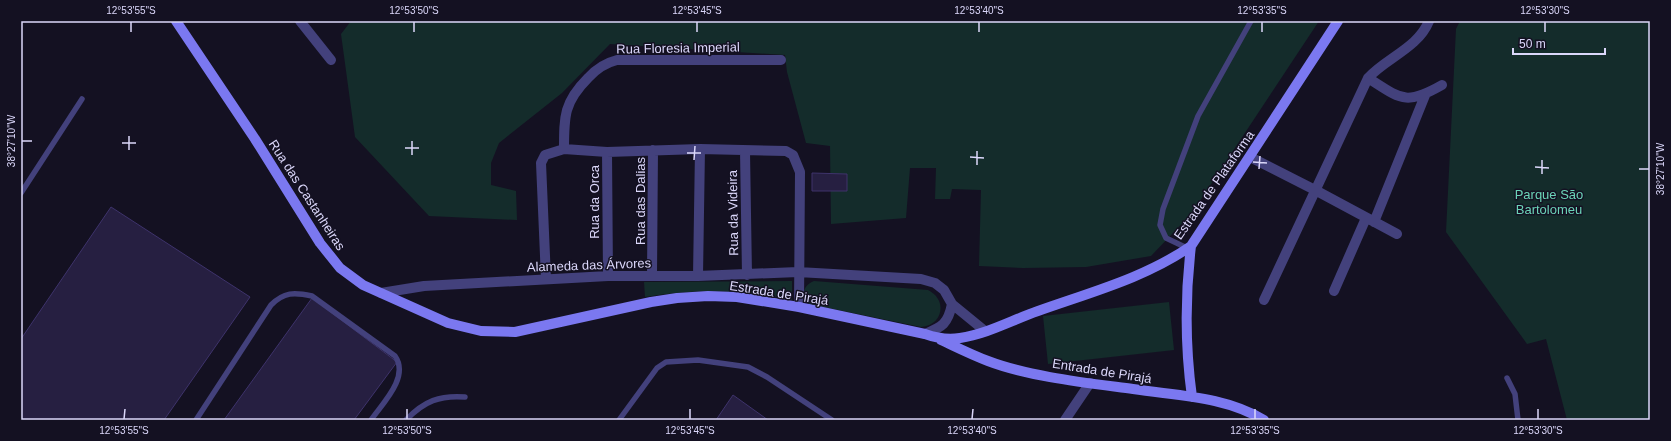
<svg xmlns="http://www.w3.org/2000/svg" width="1671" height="441" viewBox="0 0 1671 441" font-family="Arial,sans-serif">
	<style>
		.green { fill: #142c2b }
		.building { fill: #261f41; stroke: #3e336b }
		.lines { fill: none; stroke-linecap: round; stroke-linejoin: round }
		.lane { stroke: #43417c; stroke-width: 5.5 }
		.street { stroke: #43417c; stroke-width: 10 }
		.secondary { stroke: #7b78f0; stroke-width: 10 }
		.ticks { fill: none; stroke: #dbd7fa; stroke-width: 1.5 }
		.labels { text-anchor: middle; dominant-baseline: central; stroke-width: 3; stroke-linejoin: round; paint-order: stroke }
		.street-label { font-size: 13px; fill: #dbd7fa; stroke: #141122 }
		.park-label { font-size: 13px; fill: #6bd3b8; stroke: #141122 }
		.neatline { fill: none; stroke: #dbd7fa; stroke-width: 1.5 }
		.ticks-label { font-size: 10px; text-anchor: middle; fill: #dbd7fa }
	</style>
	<rect width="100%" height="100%" fill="#141122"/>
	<path class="green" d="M351 21H1319L1192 213 1151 256 1086 267 1023 268 979 266 981 190 952 189 950 199H935L936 168H910L906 218 831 224 830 146 806 143 787 72 785 55 610 44 562 93 499 143 491 163V185L516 191 517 220 429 216 355 137 341 34Z
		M1460 21H1650V420H1567L1546 339 1527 344 1446 232 1456 29Z
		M792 281V300C742 289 695 289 645 297L644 282Z
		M814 281 928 290C948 300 943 325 921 327L809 304C801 295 803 285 814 281Z
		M1169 302 1174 350 1048 364 1043 316Z"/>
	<path class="building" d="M812 173 847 174V191H812Z
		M111 207 250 297 164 420H21V339Z
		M312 298 397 362 354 420H224Z
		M733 395 768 420H716Z"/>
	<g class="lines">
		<path class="lane" d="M21 193 82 99
			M1187 248 1166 238 1160 225 1163 209 1198 116 1251 21
			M1507 378 1515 394 1518 420
			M196 420 271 305C284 292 294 292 312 296L395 356C410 377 382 404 371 420
			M406 420C424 401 440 395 465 397
			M619 420 657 368 666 362 698 360 748 367 767 377 832 420"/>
		<path class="street" d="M300 21 331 60
			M1368 78C1401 99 1405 106 1442 85
			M564 149C564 116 564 102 588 78 597 68 605 63 617 60H781
			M745 151 747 275
			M607 152 608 276
			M1250 157 1315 190 1397 234
			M1374 222 1426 93
			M652 276 653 150
			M698 276 700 149
			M546 279 541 163 545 155 564 149 607 152 700 149 786 151 793 155 800 172 799 307
			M1334 291 1366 218
			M381 293 424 286 608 276H698L798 272 921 279 935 283 944 290 952 304 985 331
			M1264 300 1368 78C1386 58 1418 48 1429 21
			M925 334C942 327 948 324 952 304
			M1065 420 1090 383"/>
		<path class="secondary" d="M176 21 255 139 320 243 340 268 363 285 448 323 481 331 515 332 651 302 677 298 708 296 737 297 799 307 925 334C936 338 948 340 960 338 987 334 1012 320 1038 311 1091 292 1145 278 1191 246L1338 21
			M1191 246C1185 296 1185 346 1192 397
			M941 340C956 347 972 355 988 361 1030 377 1088 383 1133 389 1178 396 1224 396 1264 420"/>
	</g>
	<path class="ticks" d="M131 32V22M414 32V22M697 32V22M979 32V22M1262 32V22M1545 32V22M22 141H32M122 143H136M405 148H419M129 150V136M687 153H701M412 155V141M970 157 984 158M694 160 695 146M1253 162 1267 163M977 165V151M1535 167 1549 168M1259 169 1260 156M1639 169H1649M1542 174V160M124 419 125 409M407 419V409M690 419V409M972 419 973 409M1255 419V409M1538 419V409"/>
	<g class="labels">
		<g class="street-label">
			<text transform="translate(678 48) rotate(-1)">Rua Floresia Imperial</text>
			<text transform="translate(1214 185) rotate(-55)">Estrada de Plataforma</text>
			<text transform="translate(307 195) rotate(57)">Rua das Castanheiras</text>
			<text transform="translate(640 201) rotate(-90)">Rua das Dalias</text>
			<text transform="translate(594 202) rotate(-90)">Rua da Orca</text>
			<text transform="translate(733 213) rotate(-91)">Rua da Videira</text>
			<text transform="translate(589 265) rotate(-2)">Alameda das Árvores</text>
			<text transform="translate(779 293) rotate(9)">Estrada de Pirajá</text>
			<text transform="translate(1102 371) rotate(9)">Entrada de Pirajá</text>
		</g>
		<g class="park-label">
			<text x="1549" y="194">Parque São<tspan x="1549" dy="15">Bartolomeu</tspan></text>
		</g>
	</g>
	<rect width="1671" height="441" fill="none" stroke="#141122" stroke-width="44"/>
	<path d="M1513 48v6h92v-6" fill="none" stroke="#dbd7fa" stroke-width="2"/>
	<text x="1519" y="48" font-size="12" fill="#dbd7fa" stroke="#141122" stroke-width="3" paint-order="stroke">50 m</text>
	<rect x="22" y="22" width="1627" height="397" class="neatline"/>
	<g class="ticks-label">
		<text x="131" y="14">12°53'55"S</text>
		<text x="414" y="14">12°53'50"S</text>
		<text x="697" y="14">12°53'45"S</text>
		<text x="979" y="14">12°53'40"S</text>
		<text x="1262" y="14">12°53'35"S</text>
		<text x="1545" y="14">12°53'30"S</text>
		<text transform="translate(11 141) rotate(-90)" y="4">38°27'10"W</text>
		<text transform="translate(1660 169) rotate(-90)" y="4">38°27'10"W</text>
		<text x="124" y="434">12°53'55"S</text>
		<text x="407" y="434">12°53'50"S</text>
		<text x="690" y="434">12°53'45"S</text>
		<text x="972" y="434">12°53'40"S</text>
		<text x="1255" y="434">12°53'35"S</text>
		<text x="1538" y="434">12°53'30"S</text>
	</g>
</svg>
